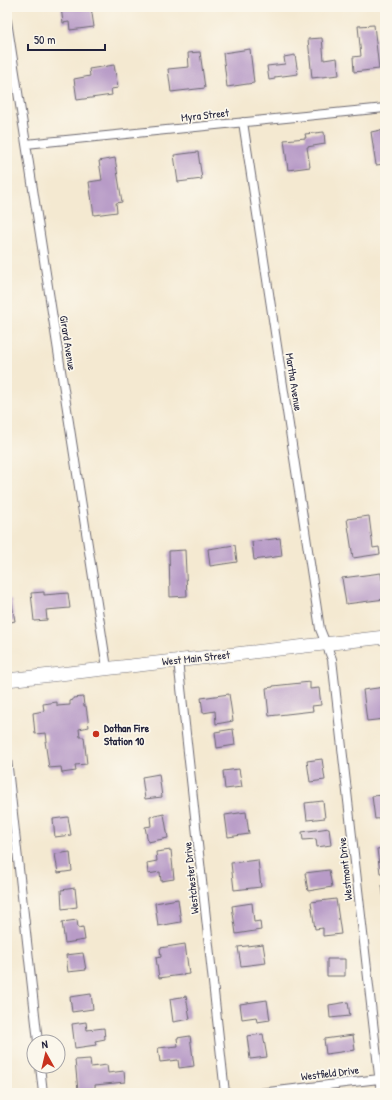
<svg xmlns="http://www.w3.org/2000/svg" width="392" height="1100" viewBox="0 0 392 1100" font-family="'Patrick Hand',sans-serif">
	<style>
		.building { fill: #b89bc7 }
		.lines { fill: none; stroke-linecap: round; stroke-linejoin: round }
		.minor-casing { stroke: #6c6870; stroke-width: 10 }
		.primary-casing { stroke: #6c6870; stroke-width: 14 }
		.minor { stroke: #fff; stroke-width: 8 }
		.primary { stroke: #fff; stroke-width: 13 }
		.poi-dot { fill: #c8321e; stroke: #fbf7ec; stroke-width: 1.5 }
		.labels { text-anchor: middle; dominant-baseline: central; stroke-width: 3.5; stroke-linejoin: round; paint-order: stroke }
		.street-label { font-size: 11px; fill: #22223b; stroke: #fbf7ec }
		.poi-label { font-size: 11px; font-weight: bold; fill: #22223b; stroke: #fbf7ec; text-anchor: start }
	</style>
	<rect width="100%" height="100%" fill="#fbf7ec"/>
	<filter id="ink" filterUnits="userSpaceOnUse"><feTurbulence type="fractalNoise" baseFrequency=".025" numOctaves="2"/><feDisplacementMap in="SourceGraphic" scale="8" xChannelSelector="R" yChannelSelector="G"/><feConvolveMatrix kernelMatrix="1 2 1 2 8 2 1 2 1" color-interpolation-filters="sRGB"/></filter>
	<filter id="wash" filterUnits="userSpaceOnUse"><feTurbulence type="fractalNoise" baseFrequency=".012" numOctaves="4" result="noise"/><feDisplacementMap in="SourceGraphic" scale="16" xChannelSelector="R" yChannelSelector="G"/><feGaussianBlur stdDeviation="0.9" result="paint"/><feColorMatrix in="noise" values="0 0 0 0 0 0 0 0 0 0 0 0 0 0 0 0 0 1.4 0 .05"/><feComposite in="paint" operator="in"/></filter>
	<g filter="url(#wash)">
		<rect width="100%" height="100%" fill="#f4e9d1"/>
		<g id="blocks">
			<path class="building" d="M61 7H91L94 27 70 30 69 22 63 23Z
				M374 25 379 69 354 72 353 57 361 56 358 26Z
				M322 38 324 60 337 58 339 75 312 78 308 39Z
				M250 49 254 83 227 87 223 53Z
				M200 52 205 88 171 92 168 69 189 67 188 53Z
				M295 55 298 74 275 77V79L269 80 267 66 285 64 284 57Z
				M114 65 118 88 111 89 112 95 77 100 74 79 90 76 89 69Z
				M381 130 383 140H385V164L376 165 371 132Z
				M324 132 325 144 307 147 310 167 288 170 284 140 306 138 305 134Z
				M198 152 202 179 178 182 174 155Z
				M115 158 122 202 116 203 117 212 94 215 89 182 102 180 99 161Z
				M369 516 373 548 379 547 380 554 353 558 347 519Z
				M280 538 282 556 254 560 252 542Z
				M235 545 237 562 210 566 208 549Z
				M185 550 187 596 170 597 169 551Z
				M381 573 382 580H385V599L346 604 342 578Z
				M44 592V595L68 593 70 608 46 610 47 620 34 621 31 593Z
				M11 599 15 621 7 623V600Z
				M310 682V689L319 688 321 705 312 706 313 711 269 716 266 688 273 687V686Z
				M385 687V719L367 721 363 690Z
				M229 694 233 721 216 724 215 711 203 713 201 698Z
				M83 697 84 706H86L89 727 79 729 80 737H84L87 764 75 765 76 771 62 773 61 767 49 768 45 741H47L46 733 35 734 33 713 44 711 43 704 57 702V706L70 705V701L73 700V698Z
				M233 729 235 745 217 748 215 732Z
				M322 759 325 780 310 782 307 761Z
				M239 769 242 787 225 789 223 771Z
				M159 774 162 797 145 799 142 777Z
				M385 795V818L375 819 372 796Z
				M323 801 325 818 307 820 305 803Z
				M246 812 249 834 228 837 225 815Z
				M164 814 168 838 148 842 145 827 151 826 150 817Z
				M68 817 71 835 55 837 53 819Z
				M329 828 331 845 317 847 316 839 303 840 302 832Z
				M385 848V873H380L377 849Z
				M171 850 174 879 161 881 160 872 148 874 147 863 157 861 156 852Z
				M70 852 72 871 58 873 55 854Z
				M258 860 261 887 234 890 231 863Z
				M329 870 332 887 308 891 305 873Z
				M385 884V901H384L382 885Z
				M75 888 77 907 62 909 61 890Z
				M178 899 181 922 158 926 155 903Z
				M336 899 341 934 323 936V928L315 929 311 902Z
				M252 903 254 922 260 921 261 930 236 934 232 906Z
				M77 920 78 928 83 927 85 940 65 943 62 922Z
				M185 944 189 974 159 978 156 958 161 957 160 948Z
				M263 944 266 963 241 966 238 947Z
				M83 953 86 970 68 972 66 955Z
				M327 959H345V976H327Z
				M91 994 93 1009 72 1012 70 997Z
				M186 996 190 1019 173 1022 170 999Z
				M267 1000 270 1020 257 1022 256 1017 242 1019 240 1004Z
				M348 1002 350 1016 330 1018 329 1005Z
				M86 1022 87 1030 104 1028 105 1039 95 1041 96 1045 75 1048 72 1024Z
				M263 1034 267 1057 250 1059 247 1036Z
				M353 1035 355 1050 326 1054 324 1039Z
				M190 1036 194 1066 179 1068 178 1060 160 1062 158 1048 178 1046 177 1038Z
				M90 1059 91 1067 107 1065 108 1073 124 1071 125 1082 95 1085V1089L78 1091 75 1060Z"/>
		</g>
	</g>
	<g filter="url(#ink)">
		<use href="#blocks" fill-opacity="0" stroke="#6c6870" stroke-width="1"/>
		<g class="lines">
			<defs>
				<path id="minor" d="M7 21 107 668
					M243 122 320 629 332 659 381 1093
					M26 144 385 108
					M178 660 225 1093
					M7 759 38 1042
					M40 1066 43 1093
					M260 1093 379 1079"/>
				<path id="primary" d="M7 680 385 637"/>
			</defs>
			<use href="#minor" class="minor-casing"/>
			<use href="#primary" class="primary-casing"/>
			<use href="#minor" class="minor"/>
			<use href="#primary" class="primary"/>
		</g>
	</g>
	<circle class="poi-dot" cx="96" cy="734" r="4"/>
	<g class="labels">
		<g class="street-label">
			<text transform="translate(205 115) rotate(-6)">Myra Street</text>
			<text transform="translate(68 343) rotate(81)">Girard Avenue</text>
			<text transform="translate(294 382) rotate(81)">Martha Avenue</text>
			<text transform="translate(196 658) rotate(-6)">West Main Street</text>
			<text transform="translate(345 869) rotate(-96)">Westmont Drive</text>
			<text transform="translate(191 878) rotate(-96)">Westchester Drive</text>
			<text transform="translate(330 1073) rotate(-7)">Westfield Drive</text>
		</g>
		<g class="poi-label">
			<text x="104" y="728">Dothan Fire<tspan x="104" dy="13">Station 10</tspan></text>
		</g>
	</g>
	<rect width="392" height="1100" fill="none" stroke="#fbf7ec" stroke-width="24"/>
	<g transform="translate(46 1054) rotate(352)"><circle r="19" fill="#fbf7ec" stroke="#a4a2a5"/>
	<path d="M0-3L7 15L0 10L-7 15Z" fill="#c8321e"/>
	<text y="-6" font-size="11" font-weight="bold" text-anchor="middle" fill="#22223b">N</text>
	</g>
	<path d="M28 44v6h77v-6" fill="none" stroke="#22223b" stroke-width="2"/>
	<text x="34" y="44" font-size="12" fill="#22223b" stroke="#fbf7ec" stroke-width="3" paint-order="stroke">50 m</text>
</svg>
